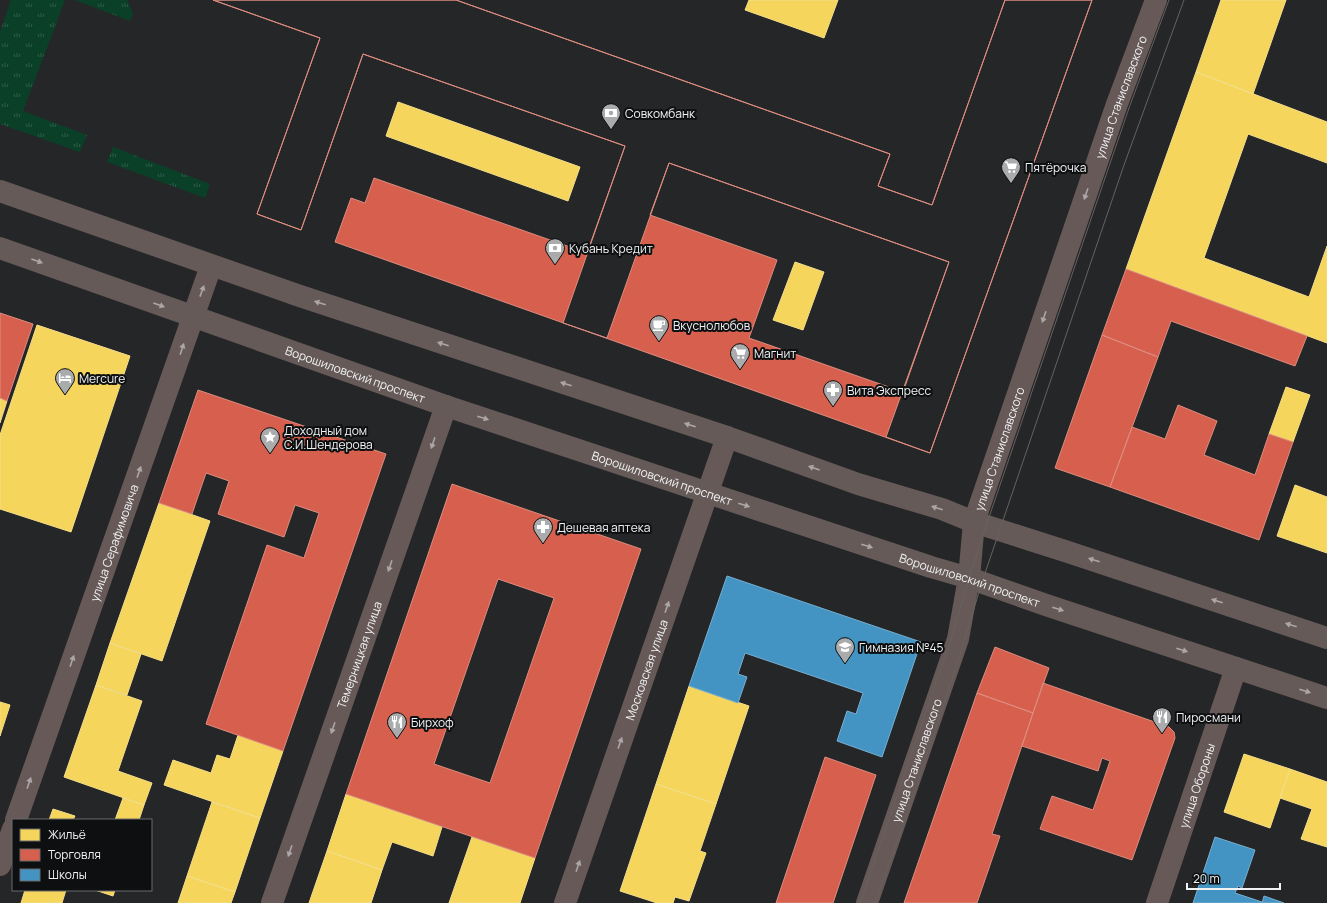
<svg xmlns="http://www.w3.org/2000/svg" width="1327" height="903" viewBox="0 0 1327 903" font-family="Manrope,sans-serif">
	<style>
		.grass { fill: url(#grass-tufts) }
		.homes { fill: #f6d55c; stroke: #f4de8a }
		.shops { fill: #d6604d; stroke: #de8c7f; fill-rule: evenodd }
		.schools { fill: #4393c3; stroke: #77b0d2 }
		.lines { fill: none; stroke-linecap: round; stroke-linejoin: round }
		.minor { stroke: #665957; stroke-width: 22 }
		.major { stroke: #665a58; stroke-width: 22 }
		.tram { stroke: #676260; stroke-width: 1 }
		.oneway { fill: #aca6a6 }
		.labels { text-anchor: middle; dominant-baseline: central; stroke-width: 4; stroke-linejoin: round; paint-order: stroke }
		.street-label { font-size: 12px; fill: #f1f2f4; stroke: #0e0f10 }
		.poi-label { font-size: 12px; fill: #f1f2f4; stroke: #0e0f10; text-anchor: start }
	</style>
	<defs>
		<pattern id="grass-tufts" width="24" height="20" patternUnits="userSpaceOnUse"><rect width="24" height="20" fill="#0a4028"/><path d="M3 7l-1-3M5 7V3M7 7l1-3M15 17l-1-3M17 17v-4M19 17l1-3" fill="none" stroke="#2e5c48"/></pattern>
	</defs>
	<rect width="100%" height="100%" fill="#252628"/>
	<path class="grass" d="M11 0H65L23 111 87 135 80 152 0 124V32Z
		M75 0H127L133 13 130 21Z
		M113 147 210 184 205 198 107 162Z"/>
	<path class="homes" d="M749 0H838L824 38 745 10Z
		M1221 0H1286L1253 94 1196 72Z
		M1196 72 1327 122V163L1248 134 1204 258 1309 297 1327 246V343L1126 269Z
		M398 102 580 167 568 201 386 136Z
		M795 262 824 272 803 330 773 320Z
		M37 325 130 356 71 532 0 509V435Z
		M1286 387 1310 395 1293 442 1269 434Z
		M0 398 7 401 0 423Z
		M1295 485 1327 497V553L1277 536Z
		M159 503 210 521 162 661 110 643Z
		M110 643 141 654 127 695 96 685Z
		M96 685 142 701 118 771 152 783 144 805 64 777Z
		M689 686 749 706 716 804 656 784Z
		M0 702 10 705 0 736Z
		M238 735 283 751 260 818 164 785 173 760 211 773 217 755 230 759Z
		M1244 754 1290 769 1270 828 1224 812Z
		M1290 769 1327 782V847L1301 839 1312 809 1280 798Z
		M656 784 716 804 700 851 706 853 689 901 675 897 673 903H657L620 891Z
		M346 794 442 827 433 856 392 842 382 870 327 851Z
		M123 798 144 805 139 820H115Z
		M212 802 260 818 235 892 187 876Z
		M53 809 75 816 73 820H49Z
		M472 837 535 858 520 903H449Z
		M327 851 382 870 371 903H309Z
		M187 876 235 892 231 903H178Z
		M25 890H66L62 903H21Z
		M95 890H115L113 896Z"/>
	<path class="shops" d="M213 0H456L890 154 878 186 932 205 1005 0H1092L930 453 886 437 949 262 669 163 607 338 563 323 625 146 363 54 301 230 257 214 320 38Z
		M213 0H456L890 154 878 186 932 205 1005 0H1092L930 453 335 242 351 198 365 203 374 178 587 253 625 146 363 54 301 230 257 214 320 38ZM669 163 949 262 903 392 749 338 777 260 650 215Z
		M1126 269 1307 336 1295 366 1171 321 1158 357 1102 335Z
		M0 313 33 324 7 401 0 398Z
		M1102 335 1158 357 1110 487 1055 468Z
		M198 390 386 454 283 751 206 724 267 545 304 558 319 513 295 505 284 537 218 514 229 481 206 473 192 514 159 503Z
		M1178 405 1217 421 1204 455 1255 475 1269 434 1293 442 1259 540 1110 487 1132 427 1165 439Z
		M452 484 641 549 535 858 346 794ZM498 579 554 598 490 783 434 764Z
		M995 647 1049 668 1033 713 977 693Z
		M1043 683 1169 727 1174 732 1175 738 1132 860 1040 829 1052 796 1093 810 1110 761 1102 758 1098 771 1022 746Z
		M977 693 1033 713 992 834 1000 836 977 903H904Z
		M825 757 876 775 833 903H776Z"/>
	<path class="schools" d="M727 576 921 642 882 757 837 741 847 711 856 714 863 693 745 653 738 674 747 677 738 703 689 686Z
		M1215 837 1255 850 1242 888 1238 886 1235 893 1262 902V903H1193Z
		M1264 896 1284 903H1262Z"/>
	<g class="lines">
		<g class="minor">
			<path id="s1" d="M16 820 211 266"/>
			<path d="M0 865 13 829"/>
			<path id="s2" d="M272 903 446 406"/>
			<path id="s3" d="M565 903 727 437"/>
			<path id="s4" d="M867 903 958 639 969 578 974 522 1117 104 1156 0"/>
			<path id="s5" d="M1157 903 1236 668"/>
		</g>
		<g class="major">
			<path d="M0 191 297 295 727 437 858 484 942 509 974 522 1065 551 1327 638"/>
			<path id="s6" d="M0 248 446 406 931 567 969 578 1046 605 1327 698"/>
		</g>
		<path class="tram" d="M860 903 952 636 969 578 986 526 1129 108 1169 0
			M875 903C913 797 950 691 982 582L1124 165 1184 0"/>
	</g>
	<defs><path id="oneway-solid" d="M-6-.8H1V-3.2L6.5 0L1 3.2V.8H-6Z"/></defs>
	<g class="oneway">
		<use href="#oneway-solid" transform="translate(1086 194) rotate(109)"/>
		<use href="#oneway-solid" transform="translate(37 261) rotate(20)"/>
		<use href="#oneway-solid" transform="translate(202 291) rotate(-70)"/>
		<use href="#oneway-solid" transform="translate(320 303) rotate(-162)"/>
		<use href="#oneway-solid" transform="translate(159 305) rotate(20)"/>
		<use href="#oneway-solid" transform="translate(1044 317) rotate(109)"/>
		<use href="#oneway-solid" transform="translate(443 344) rotate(-162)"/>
		<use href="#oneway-solid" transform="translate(182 349) rotate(-72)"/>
		<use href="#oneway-solid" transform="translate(566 384) rotate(-162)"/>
		<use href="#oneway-solid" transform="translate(483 418) rotate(18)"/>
		<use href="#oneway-solid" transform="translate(690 425) rotate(-162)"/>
		<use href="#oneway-solid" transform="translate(433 443) rotate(109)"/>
		<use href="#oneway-solid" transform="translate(814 468) rotate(-161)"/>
		<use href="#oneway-solid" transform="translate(139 472) rotate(-71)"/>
		<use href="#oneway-solid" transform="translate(744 505) rotate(18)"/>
		<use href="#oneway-solid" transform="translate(937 508) rotate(-162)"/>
		<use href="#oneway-solid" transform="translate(867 546) rotate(18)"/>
		<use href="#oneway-solid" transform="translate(1094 560) rotate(-162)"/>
		<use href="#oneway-solid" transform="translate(390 566) rotate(109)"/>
		<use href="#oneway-solid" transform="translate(1217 601) rotate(-162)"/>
		<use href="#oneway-solid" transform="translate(667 607) rotate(-71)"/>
		<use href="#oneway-solid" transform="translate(1058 609) rotate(18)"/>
		<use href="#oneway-solid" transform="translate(1291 625) rotate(-162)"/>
		<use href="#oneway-solid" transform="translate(1182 650) rotate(18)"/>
		<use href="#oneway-solid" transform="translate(72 661) rotate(-71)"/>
		<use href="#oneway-solid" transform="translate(1305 691) rotate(18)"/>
		<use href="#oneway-solid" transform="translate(333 728) rotate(109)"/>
		<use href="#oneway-solid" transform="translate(620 743) rotate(-71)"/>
		<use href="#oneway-solid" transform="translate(29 783) rotate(-71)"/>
		<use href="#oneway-solid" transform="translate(290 851) rotate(109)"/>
		<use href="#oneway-solid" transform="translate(578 866) rotate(-71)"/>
	</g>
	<defs>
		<symbol id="bank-pin" viewBox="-11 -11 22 30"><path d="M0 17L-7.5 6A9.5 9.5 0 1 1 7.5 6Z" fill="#aaabad" stroke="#0e0f10"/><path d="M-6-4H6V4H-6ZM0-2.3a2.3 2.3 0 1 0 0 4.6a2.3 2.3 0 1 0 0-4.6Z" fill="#fff"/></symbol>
		<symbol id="supermarket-pin" viewBox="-11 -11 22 30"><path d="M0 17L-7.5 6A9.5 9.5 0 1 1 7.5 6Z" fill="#aaabad" stroke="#0e0f10"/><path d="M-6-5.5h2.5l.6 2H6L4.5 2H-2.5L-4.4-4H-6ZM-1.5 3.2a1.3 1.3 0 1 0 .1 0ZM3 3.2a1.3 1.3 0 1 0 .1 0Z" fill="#fff"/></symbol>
		<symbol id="cafe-pin" viewBox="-11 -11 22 30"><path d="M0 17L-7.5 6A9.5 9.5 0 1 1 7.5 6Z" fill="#aaabad" stroke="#0e0f10"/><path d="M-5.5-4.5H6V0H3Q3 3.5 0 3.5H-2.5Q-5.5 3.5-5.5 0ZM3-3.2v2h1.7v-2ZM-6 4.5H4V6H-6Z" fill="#fff"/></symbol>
		<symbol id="hotel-pin" viewBox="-11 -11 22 30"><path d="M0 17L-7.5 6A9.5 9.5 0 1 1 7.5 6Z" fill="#aaabad" stroke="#0e0f10"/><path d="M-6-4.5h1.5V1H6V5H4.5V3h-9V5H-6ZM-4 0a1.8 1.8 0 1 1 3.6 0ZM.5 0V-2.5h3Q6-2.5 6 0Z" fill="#fff"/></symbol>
		<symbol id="pharmacy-pin" viewBox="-11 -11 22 30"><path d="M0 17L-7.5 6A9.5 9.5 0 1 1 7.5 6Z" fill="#aaabad" stroke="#0e0f10"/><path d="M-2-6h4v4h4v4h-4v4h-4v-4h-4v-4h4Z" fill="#fff"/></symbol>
		<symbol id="sight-pin" viewBox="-11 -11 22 30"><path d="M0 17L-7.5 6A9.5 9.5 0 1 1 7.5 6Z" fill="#aaabad" stroke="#0e0f10"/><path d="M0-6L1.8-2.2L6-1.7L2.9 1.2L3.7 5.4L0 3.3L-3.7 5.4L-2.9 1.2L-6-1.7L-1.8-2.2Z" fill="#fff"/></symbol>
		<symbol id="school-pin" viewBox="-11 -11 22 30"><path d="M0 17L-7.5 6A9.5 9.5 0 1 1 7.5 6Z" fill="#aaabad" stroke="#0e0f10"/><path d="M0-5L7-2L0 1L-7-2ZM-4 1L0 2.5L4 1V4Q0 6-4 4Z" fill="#fff"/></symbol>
		<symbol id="restaurant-pin" viewBox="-11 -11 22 30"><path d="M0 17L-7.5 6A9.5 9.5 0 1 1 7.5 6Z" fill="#aaabad" stroke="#0e0f10"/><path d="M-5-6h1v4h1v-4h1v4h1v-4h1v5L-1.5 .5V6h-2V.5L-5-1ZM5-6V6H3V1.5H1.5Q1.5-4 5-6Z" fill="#fff"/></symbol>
	</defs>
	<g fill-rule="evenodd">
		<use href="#bank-pin" x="600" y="102" width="22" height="30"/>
		<use href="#supermarket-pin" x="1000" y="156" width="22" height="30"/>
		<use href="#bank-pin" x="544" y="237" width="22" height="30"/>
		<use href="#cafe-pin" x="648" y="314" width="22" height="30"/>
		<use href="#supermarket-pin" x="729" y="342" width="22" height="30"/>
		<use href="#hotel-pin" x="54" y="367" width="22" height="30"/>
		<use href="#pharmacy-pin" x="822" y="379" width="22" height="30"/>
		<use href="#sight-pin" x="259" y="426" width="22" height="30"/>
		<use href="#pharmacy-pin" x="532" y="516" width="22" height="30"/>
		<use href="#school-pin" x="834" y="636" width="22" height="30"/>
		<use href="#restaurant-pin" x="1151" y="706" width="22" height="30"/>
		<use href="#restaurant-pin" x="386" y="711" width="22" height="30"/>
	</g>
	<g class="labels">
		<g class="street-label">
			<text stroke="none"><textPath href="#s4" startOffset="847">улица Станиславского</textPath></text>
			<text stroke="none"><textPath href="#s6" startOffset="377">Ворошиловский проспект</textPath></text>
			<text stroke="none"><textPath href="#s4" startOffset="475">улица Станиславского</textPath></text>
			<text stroke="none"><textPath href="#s6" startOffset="701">Ворошиловский проспект</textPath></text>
			<text stroke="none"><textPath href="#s1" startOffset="294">улица Серафимовича</textPath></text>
			<text stroke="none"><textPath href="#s6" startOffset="1025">Ворошиловский проспект</textPath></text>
			<text stroke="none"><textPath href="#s2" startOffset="263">Темерницкая улица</textPath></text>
			<text stroke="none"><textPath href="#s3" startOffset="247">Московская улица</textPath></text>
			<text stroke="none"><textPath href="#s4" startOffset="151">улица Станиславского</textPath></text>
			<text stroke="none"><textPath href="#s5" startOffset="124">улица Обороны</textPath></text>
		</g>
		<g class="poi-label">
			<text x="625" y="113">Совкомбанк</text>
			<text x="1025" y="167">Пятёрочка</text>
			<text x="569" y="248">Кубань Кредит</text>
			<text x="673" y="325">Вкуснолюбов</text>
			<text x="754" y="353">Магнит</text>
			<text x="79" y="378">Mercure</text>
			<text x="847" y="390">Вита Экспресс</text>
			<text x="284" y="430">Доходный дом<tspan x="284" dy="14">С.И.Шендерова</tspan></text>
			<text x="557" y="527">Дешевая аптека</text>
			<text x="859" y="647">Гимназия №45</text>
			<text x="1176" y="717">Пиросмани</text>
			<text x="411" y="722">Бирхоф</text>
		</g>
	</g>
	<rect x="12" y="819" width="140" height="72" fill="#0e0f10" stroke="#696a6b"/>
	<rect x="20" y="829" width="20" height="12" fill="#f6d55c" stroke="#696a6b"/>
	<text x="48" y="839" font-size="12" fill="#f1f2f4">Жильё</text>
	<rect x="20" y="849" width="20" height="12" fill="#d6604d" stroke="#696a6b"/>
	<text x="48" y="859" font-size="12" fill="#f1f2f4">Торговля</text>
	<rect x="20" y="869" width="20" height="12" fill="#4393c3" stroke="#696a6b"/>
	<text x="48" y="879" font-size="12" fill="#f1f2f4">Школы</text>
	<path d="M1187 883v6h93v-6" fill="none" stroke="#f1f2f4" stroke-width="2"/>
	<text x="1193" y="883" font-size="12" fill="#f1f2f4" stroke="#0e0f10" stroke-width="3" paint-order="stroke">20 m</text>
</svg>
